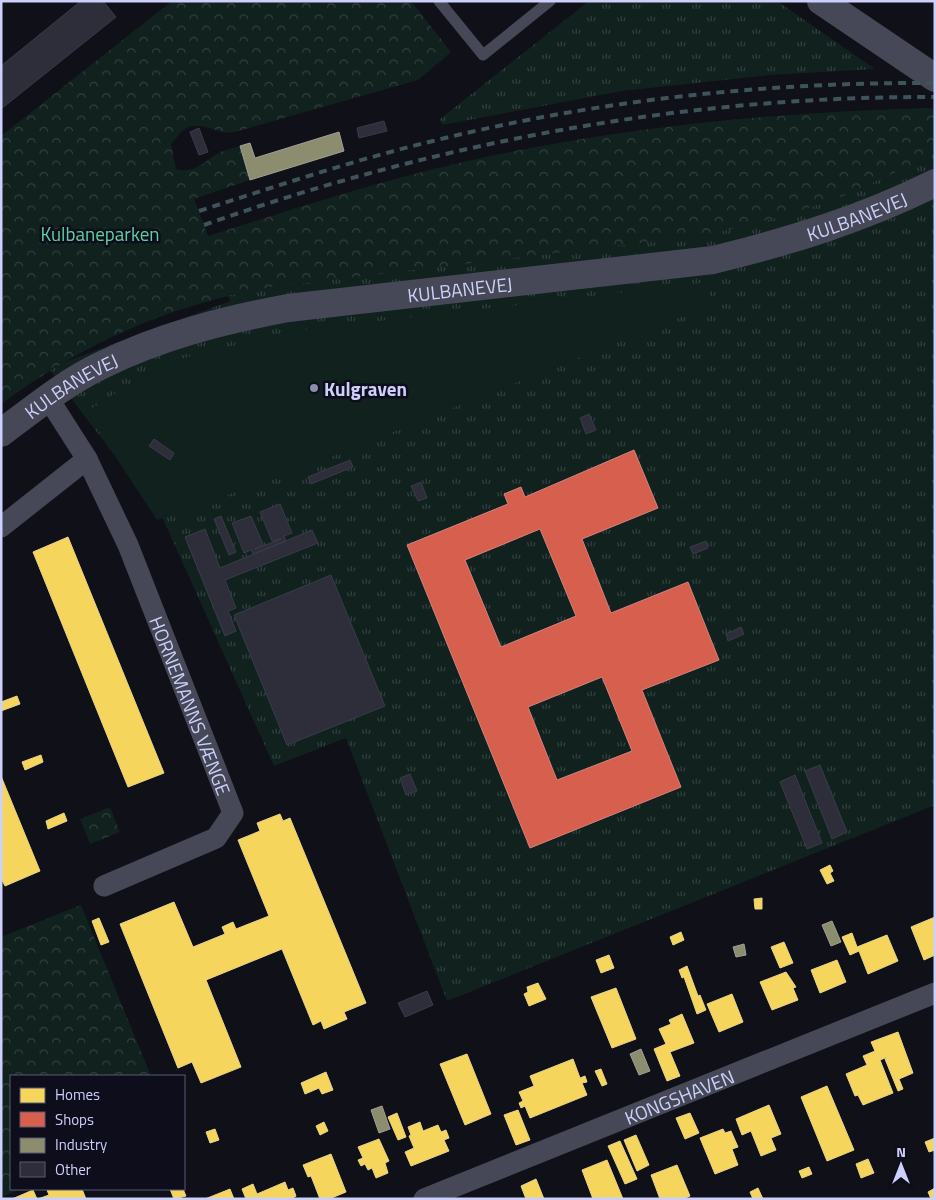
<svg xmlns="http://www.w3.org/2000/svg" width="936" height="1200" viewBox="0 0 936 1200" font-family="'Titillium Web',sans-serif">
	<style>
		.grass { fill: url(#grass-tufts) }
		.park { fill: url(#park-crowns) }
		.garden { fill: #10211e }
		.homes { fill: #f6d55c; stroke: #e9d48b }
		.shops { fill: #d6604d; stroke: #d38281; fill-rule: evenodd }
		.industry { fill: #8c8c6e; stroke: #9fa098 }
		.building { fill: #2e2e3a; stroke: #3a3b4b }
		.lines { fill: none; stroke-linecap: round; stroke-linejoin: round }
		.service { stroke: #464857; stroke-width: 11 }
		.minor { stroke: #464857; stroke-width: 21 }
		.tertiary { stroke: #464857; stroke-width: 28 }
		.rail { stroke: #3e535a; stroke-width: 4; stroke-dasharray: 8 6; stroke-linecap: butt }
		.poi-dot { fill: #8a8dab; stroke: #0d0d1b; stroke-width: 2 }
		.labels { text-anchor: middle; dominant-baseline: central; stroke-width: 5; stroke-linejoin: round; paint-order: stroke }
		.street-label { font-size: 19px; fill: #ccd0fa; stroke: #0d0d1b }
		.park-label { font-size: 19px; fill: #60d19e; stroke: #0d0d1b }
		.poi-label { font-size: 19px; font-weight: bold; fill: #ccd0fa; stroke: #0d0d1b; text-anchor: start }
	</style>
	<defs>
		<pattern id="grass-tufts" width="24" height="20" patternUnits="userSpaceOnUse" patternTransform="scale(1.25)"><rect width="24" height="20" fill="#10211e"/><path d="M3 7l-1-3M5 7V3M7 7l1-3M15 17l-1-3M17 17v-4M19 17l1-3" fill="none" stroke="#324040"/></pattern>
		<pattern id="park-crowns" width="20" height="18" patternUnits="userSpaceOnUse" patternTransform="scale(1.25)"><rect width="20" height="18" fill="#10211e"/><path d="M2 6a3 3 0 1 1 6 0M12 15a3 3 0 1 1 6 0" fill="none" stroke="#324040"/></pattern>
	</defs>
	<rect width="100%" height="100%" fill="#101018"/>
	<path class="grass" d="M589 1H777L875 69 770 75 622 91 442 125 440 119Z
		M935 111V805L447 1001 346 738 274 766 163 519 48 368 230 301 206 240Z"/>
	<path class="park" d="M172 1H411L451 52 418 80 235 132C217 136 202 119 185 129 180 132 175 140 171 144L176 169C195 175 205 160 220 152 226 150 233 148 240 146L250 180 194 199 208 236C303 206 397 175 495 155 639 125 784 112 931 108L935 111V154L846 195 785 216 719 232 641 243 272 287C167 306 88 341 1 404V136Z
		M110 807 120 832 90 844 80 819Z
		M81 905 151 1076H11V1189H21L1 1197V937Z"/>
	<path class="garden" d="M705 283 713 304 300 469 157 520 86 412 164 363 294 331Z"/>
	<path class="homes" d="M68 537 164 773 128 787 33 552Z
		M17 696 20 704 1 711V702Z
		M41 755 43 762 25 770 22 762Z
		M1 776 40 871 5 886 1 878Z
		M64 813 67 821 48 829 46 821Z
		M280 814 283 821 290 818 366 1003 344 1012 347 1019 324 1029 321 1021 313 1025 282 949 206 980 241 1067 201 1083 192 1062 178 1068 120 924 174 902 193 947 225 934 222 927 233 922 236 929 269 916 238 840 260 831 257 823Z
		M830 865 833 871 830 873 834 881 827 884 820 870Z
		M762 898V909H755L754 899Z
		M935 917V955L924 960 911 927Z
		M99 918 109 942 101 945 92 921Z
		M681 932 684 940 673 945 670 937Z
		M852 933 857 947 887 935 898 961 868 974 859 951 850 955 842 937Z
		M784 942 793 963 780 968 771 947Z
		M609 955 614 968 601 973 596 960Z
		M837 960 846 982 820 993 811 970Z
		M687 966 698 996 700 995 706 1010 697 1014 684 977 682 978 679 970Z
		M786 972 796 987 793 988 798 1000 772 1010 760 982Z
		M538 983 546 999 529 1006 524 994 528 992 527 987Z
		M616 988 636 1039 612 1048 591 997Z
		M732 994 743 1022 719 1032 707 1004Z
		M682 1014 694 1043 670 1052 680 1076 667 1081 654 1049 666 1044 659 1029 671 1024 669 1020Z
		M898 1032 913 1073 899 1079 903 1089 898 1091 885 1059 890 1056 880 1060 893 1093 863 1105 858 1095 855 1096 846 1074 867 1065 863 1056 875 1051 871 1042Z
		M467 1054 491 1114 465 1125 440 1064Z
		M573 1059 580 1078 585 1076 587 1082 582 1083 587 1095 530 1118 525 1106 521 1108 519 1103 523 1101 519 1092 534 1086 530 1076Z
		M601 1069 607 1084 602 1086 595 1071Z
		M326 1072 333 1090 322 1094 319 1088 305 1094 301 1083Z
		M827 1086 854 1150 827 1161 801 1097Z
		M769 1105 781 1134 771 1138 776 1150 761 1156 751 1131 742 1135 736 1119Z
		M518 1110 530 1140 516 1145 504 1115Z
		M397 1113 406 1137 398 1140 388 1117Z
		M690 1113 699 1133 685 1139 676 1118Z
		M324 1122 328 1131 320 1135 316 1126Z
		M420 1122 423 1131 438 1125 441 1132 446 1130 449 1138 444 1140 449 1151 411 1166 405 1152 414 1148 409 1136 411 1135 408 1127Z
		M215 1129 219 1140 210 1143 206 1132Z
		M723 1129 725 1133 731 1131 738 1147 732 1149 738 1165 715 1174 700 1138Z
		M636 1135 649 1165 637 1171 624 1140Z
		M935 1138V1150L929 1152 925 1142Z
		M379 1139 389 1161 385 1163 388 1173 376 1178 372 1168 368 1170 365 1164 361 1166 358 1160 363 1158 358 1147Z
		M620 1141 637 1179 625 1184 608 1146Z
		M331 1154 346 1192 329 1199H320L311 1176 308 1177 303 1165Z
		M868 1159 874 1173 861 1178 856 1164Z
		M607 1160 623 1199H593L582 1170Z
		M677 1165 690 1196 683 1199H660L651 1175Z
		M809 1167 812 1174 802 1178 799 1171Z
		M536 1179 544 1199H526L521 1186Z
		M285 1182 288 1190 293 1188 296 1196 292 1199H246L242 1189 253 1184 257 1194Z
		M758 1188 763 1199H753L750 1192Z
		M935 1188V1199H931L928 1192Z
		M50 1189H82L86 1199H38L49 1195 47 1190Z
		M170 1189H183L186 1196 174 1199Z
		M230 1189 234 1199H205Z
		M33 1190 37 1199H9H12Z"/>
	<path class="shops" d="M634 450 658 508 582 539 611 613 688 582 719 660 642 690 681 787 530 848 407 545 508 504 504 494 521 487 525 497ZM540 529 576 616 501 647 465 560ZM602 677 632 751 557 780 528 707Z"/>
	<path class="industry" d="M339 132 344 151 250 180 240 146 250 143 255 158Z
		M832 921 841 942 831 946 822 925Z
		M744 944 746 955 736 957 733 947Z
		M641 1049 650 1071 639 1075 630 1054Z
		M382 1106 390 1129 379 1133 371 1110Z"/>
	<path class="building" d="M81 1H103L116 17 1 109V66Z
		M384 121 387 131 359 138 357 128Z
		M199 128 208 152 199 155 190 132Z
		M589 414 596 430 586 434 580 418Z
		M154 439 174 453 170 460 149 446Z
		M350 460 353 467 311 484 308 477Z
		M421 482 427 498 418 501 411 486Z
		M280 504 292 533 284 536 286 541 253 554 251 550 244 553 232 523 251 516 263 544 255 549 281 539 272 541 260 512Z
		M221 516 236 552 229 555 214 519Z
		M205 529 220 568 312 530 318 543 225 580 236 608 228 611 236 631 225 636 185 537Z
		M706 541 708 548 693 554 690 547Z
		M331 575 385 706 287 745 234 615Z
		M741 627 744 634 728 641 726 634Z
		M820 765 847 832 832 839 805 771Z
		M410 774 417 791 406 795 400 778Z
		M795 775 822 843 807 849 780 782Z
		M427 991 433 1005 405 1017 398 1003Z"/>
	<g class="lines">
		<path class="service" d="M439 1 483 55 550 1"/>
		<g class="minor">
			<path id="s1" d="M48 398 87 459 128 545 233 813 216 838 104 886"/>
			<path d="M1 527 87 459"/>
			<path id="s2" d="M424 1199 935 993"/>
		</g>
		<g class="tertiary">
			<path d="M821 1 935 78"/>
			<path id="s3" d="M1 433C33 409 66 382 102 365 161 336 224 320 288 308L713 260C791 241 862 219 935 183"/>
		</g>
		<path class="rail" d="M199 211C277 186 354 160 433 141 597 100 766 82 935 83
			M204 225C439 142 685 96 935 97"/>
	</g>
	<circle class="poi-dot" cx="314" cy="388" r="5"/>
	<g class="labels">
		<g class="street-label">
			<text stroke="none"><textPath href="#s3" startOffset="895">KULBANEVEJ</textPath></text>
			<text stroke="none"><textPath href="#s3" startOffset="490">KULBANEVEJ</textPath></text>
			<text stroke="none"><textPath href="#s3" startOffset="85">KULBANEVEJ</textPath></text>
			<text stroke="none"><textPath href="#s1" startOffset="340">HORNEMANNS VÆNGE</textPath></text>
			<text stroke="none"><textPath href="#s2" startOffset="275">KONGSHAVEN</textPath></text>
		</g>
		<g class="park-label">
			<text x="100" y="233">Kulbaneparken</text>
		</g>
		<g class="poi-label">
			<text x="324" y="388">Kulgraven</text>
		</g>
	</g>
	<rect width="936" height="1200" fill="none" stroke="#ccd0fa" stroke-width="5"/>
	<rect x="10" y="1075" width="175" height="115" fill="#0d0d1b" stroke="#595b74"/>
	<rect x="20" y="1088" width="25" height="15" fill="#f6d55c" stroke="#595b74"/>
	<text x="55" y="1100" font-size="15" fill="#ccd0fa">Homes</text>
	<rect x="20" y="1112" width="25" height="15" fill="#d6604d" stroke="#595b74"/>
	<text x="55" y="1125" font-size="15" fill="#ccd0fa">Shops</text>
	<rect x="20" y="1138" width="25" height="15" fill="#8c8c6e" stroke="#595b74"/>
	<text x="55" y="1150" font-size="15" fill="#ccd0fa">Industry</text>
	<rect x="20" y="1162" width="25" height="15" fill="#2e2e3a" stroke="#595b74"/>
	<text x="55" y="1175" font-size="15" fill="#ccd0fa">Other</text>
	<g transform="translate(901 1165)" stroke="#0d0d1b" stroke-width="4" paint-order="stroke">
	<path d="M0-4L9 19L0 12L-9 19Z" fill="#ccd0fa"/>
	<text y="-8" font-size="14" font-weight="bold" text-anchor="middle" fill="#ccd0fa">N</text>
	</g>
</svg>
